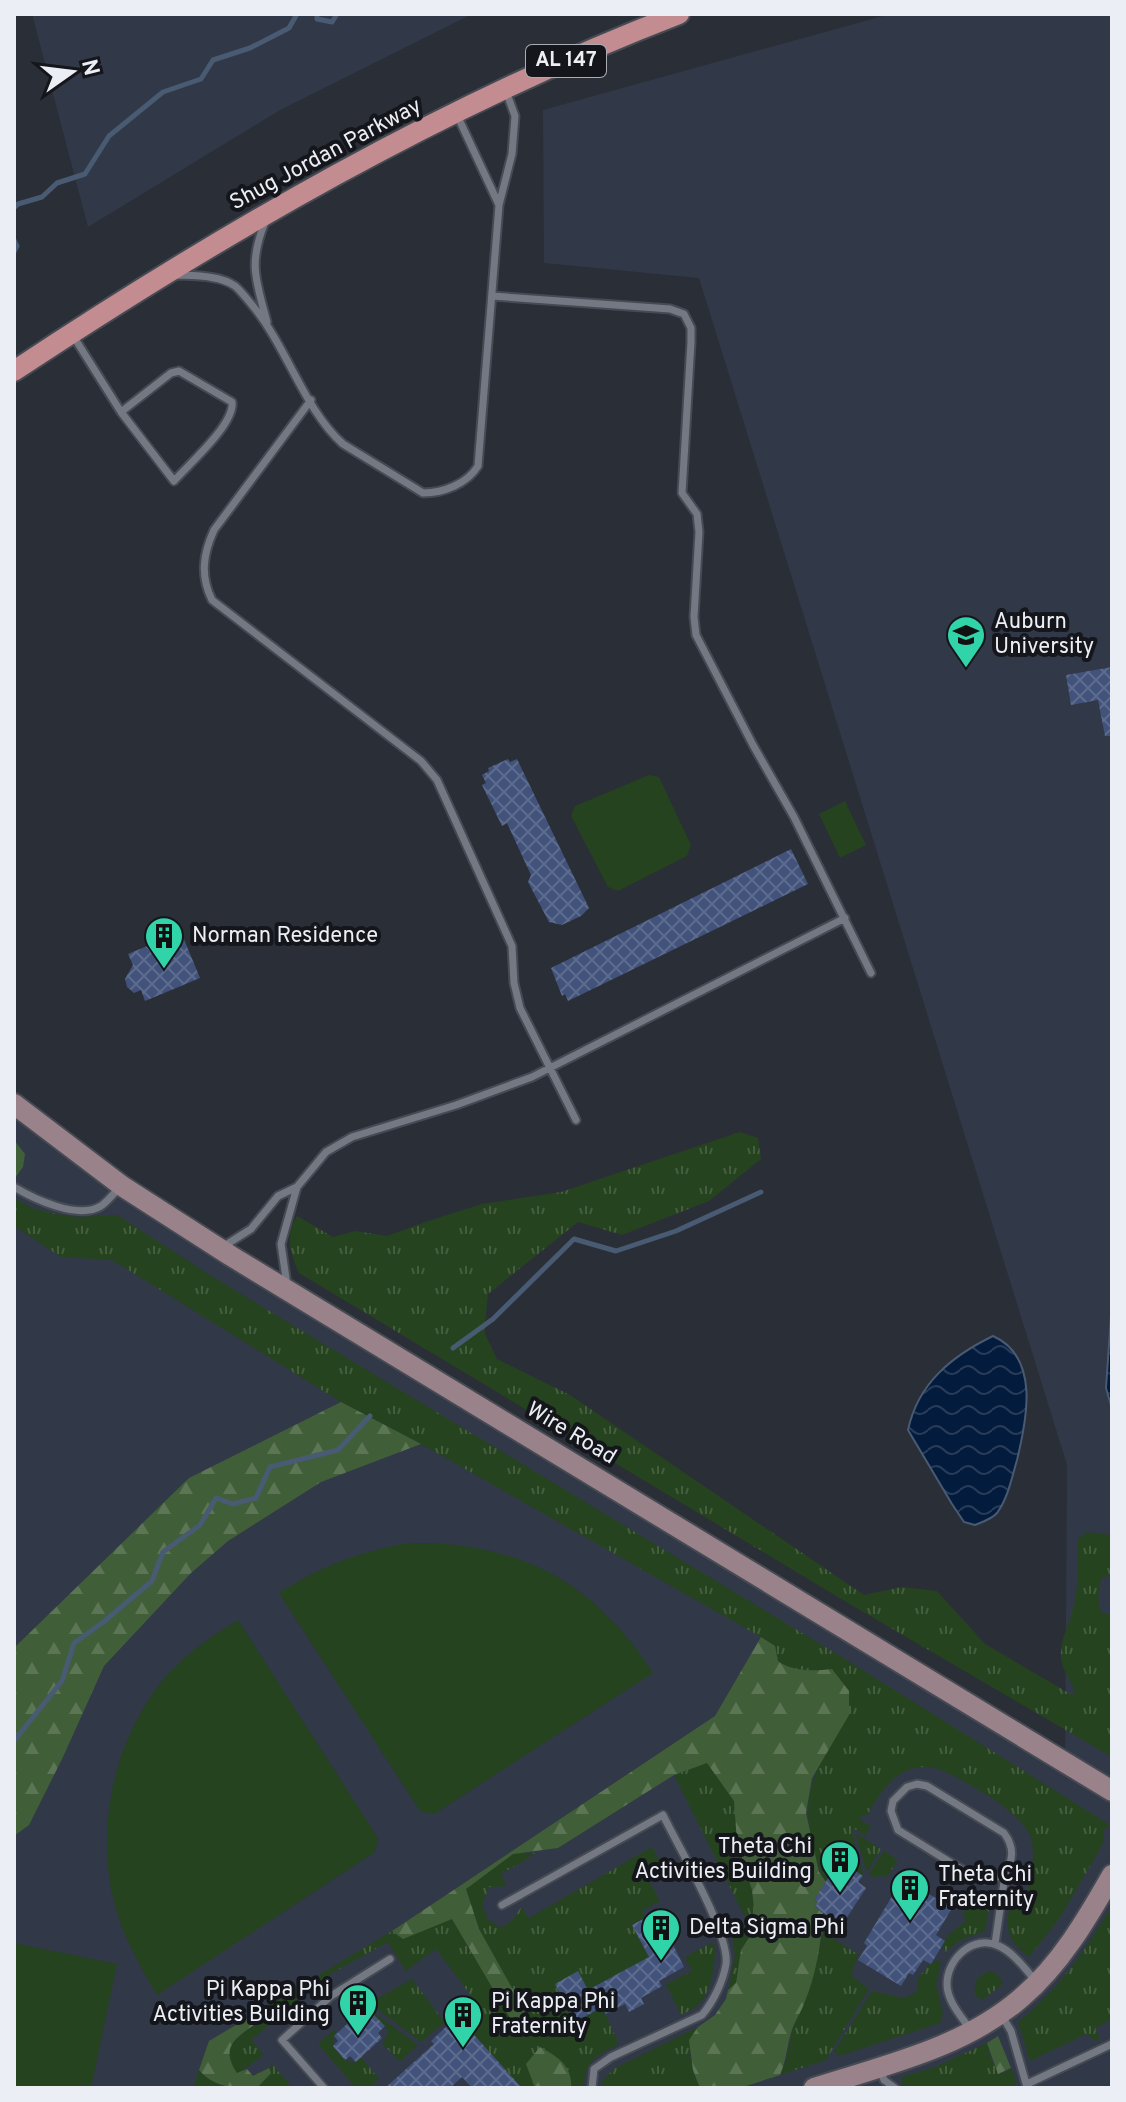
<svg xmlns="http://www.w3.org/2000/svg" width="1126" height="2102" viewBox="0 0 1126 2102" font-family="Overpass,sans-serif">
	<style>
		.built { fill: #313847 }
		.grass { fill: url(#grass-tufts) }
		.forest { fill: url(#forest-firs) }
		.pitch { fill: #25431e }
		.water { fill: url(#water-waves); stroke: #495a73; stroke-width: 2 }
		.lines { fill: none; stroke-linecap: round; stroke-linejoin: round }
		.stream { stroke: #495a73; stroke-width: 5 }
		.building { fill: url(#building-cross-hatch) }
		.lane-casing { stroke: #464a52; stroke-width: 11 }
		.secondary-casing { stroke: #464a52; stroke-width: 24 }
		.primary-casing { stroke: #464a52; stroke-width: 24 }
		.lane { stroke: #737883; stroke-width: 7 }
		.secondary { stroke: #9a828a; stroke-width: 20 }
		.primary { stroke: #c28c91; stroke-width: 20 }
		.labels { text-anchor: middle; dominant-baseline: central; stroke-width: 8; stroke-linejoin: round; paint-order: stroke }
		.shield { fill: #14161b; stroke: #aaadb3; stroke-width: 2 }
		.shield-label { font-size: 20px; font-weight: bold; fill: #ebeef4 }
		.street-label { font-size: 22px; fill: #ebeef4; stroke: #14161b }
		.poi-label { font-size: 22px; fill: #ebeef4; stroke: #14161b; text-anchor: start }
	</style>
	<defs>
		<pattern id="grass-tufts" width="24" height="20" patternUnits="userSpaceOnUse" patternTransform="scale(2)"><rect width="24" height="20" fill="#25431e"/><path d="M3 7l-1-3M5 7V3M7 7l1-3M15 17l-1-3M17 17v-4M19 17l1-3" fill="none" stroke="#455e3f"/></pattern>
		<pattern id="forest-firs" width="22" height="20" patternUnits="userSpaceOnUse" patternTransform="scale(2)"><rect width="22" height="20" fill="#405f38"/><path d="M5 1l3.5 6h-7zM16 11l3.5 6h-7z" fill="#5c7655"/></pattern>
		<pattern id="water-waves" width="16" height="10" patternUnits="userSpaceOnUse" patternTransform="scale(2)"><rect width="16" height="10" fill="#031b3c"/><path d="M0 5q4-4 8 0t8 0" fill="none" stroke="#283c59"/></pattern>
		<pattern id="building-cross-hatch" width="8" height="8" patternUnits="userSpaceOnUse" patternTransform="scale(2)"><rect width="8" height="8" fill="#41527b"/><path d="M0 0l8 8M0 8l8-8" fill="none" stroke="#5d6b8e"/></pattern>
	</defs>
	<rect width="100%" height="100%" fill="#2a2e37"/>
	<path class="built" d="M32 14H472L282 109 88 227Z
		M890 14H1112V2088H14V1104L122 1186 1065 1764 1067 1465 699 278 544 263 543 110Z"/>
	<path class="grass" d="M740 1132 758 1138 761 1159 709 1201 622 1235 578 1222 488 1294 484 1332 497 1359 570 1395 864 1595 902 1587 937 1591 985 1644 1072 1695 1075 1692C1071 1680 1061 1669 1061 1657 1060 1638 1069 1626 1073 1609 1079 1587 1078 1562 1078 1539L1086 1532 1112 1535V1576L1103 1577C1097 1586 1097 1606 1103 1614H1109L1112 1633V1757L848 1603 299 1273C290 1253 285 1235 297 1216L333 1237 355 1231 387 1236 425 1222 482 1204 561 1192Z
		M14 1198 35 1209 56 1214 78 1217 117 1215 213 1277 845 1659 1110 1825 1104 1830V1840L1099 1851 1059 1919 1029 1957C1001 1936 1007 1923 1012 1893L1015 1890 1028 1891C1030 1874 1037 1853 1030 1836 1021 1811 961 1778 936 1768 899 1762 884 1787 867 1815L862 1816 860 1820 871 1826 865 1836 855 1829 852 1833 864 1877 837 1860 830 1867 834 1869 826 1882C818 1871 816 1860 813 1847 798 1789 820 1763 849 1715L832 1670C814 1671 792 1672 778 1661L775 1646 761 1637 421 1444 341 1402 112 1260 61 1257 14 1226Z
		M707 1763 734 1801 738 1842 752 1890 756 1927 741 1950 736 1983 728 1990 735 1956 731 1928 748 1923 674 1775Z
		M857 1834 881 1849 867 1872 856 1836Z
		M652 1847 660 1862 648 1870 651 1876 648 1879 660 1901 642 1911 645 1918 632 1925 649 1957 588 1990 578 1972 575 2021 602 2007 619 2044C596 2056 585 2059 584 2088H571L572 2078 527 2064 535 2088H522L457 2017 446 2027 442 2024 421 2042 369 2003 412 1979 442 2019 472 1997 436 1949 406 1971 388 1942 332 1973 251 2040 264 2055 237 2074C218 2044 239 2037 260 2020L261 2010 392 1931 403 1939 452 1919 517 2029 526 2013 479 1929 466 1889 513 1854 537 1853 501 1874 507 1886 489 1887 482 1905 488 1919 501 1928 513 1920 521 1907 529 1918Z
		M884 1851 898 1860 887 1877 880 1875 875 1878 869 1874Z
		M943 1886 962 1899 957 1908 937 1896Z
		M980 1890 989 1894 991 1899 985 1931 961 1940 944 1953 946 1950 941 1947 948 1935 967 1920 963 1916 965 1911 960 1908 966 1897 972 1901Z
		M1112 1906V2019L1095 2029 1100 2038 1097 2041 1086 2034 1030 2061 1018 2022C1059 1990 1085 1950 1112 1906Z
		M823 1913 837 1922 829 1932 831 1937 859 1955 853 1968 852 1976 869 1989 826 2060 780 2075 786 2061 793 2027 803 2006 822 1938Z
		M711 1943 715 1945C716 1962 711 1993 699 2004 694 2009 687 2012 681 2015L666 1984 692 1971 685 1957Z
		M933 1961 941 1962 936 1984 943 2014 940 2023 839 2056 834 2052 872 1991 904 1998 918 1991V1978Z
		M991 1971 997 1974 1003 1984 982 2000 975 1995C973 1983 978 1974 991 1971Z
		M365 2006 418 2045 400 2062 382 2043 388 2034V2030L372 2013 364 2020 356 2011Z
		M698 2027C684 2048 691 2066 700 2088H603L602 2081 615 2068Z
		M334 2030 337 2033 334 2036 333 2047 345 2060 353 2063 361 2057 379 2079 370 2088H356L318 2044Z
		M987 2043 992 2062 1004 2074 1011 2068 1017 2083 1009 2088H902V2077L935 2067Z
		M272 2064 293 2088H257L271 2073 269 2068Z
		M199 2070 204 2076 226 2088H193Z"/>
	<path class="forest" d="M14 1140 25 1154 23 1167 15 1178Z
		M341 1402 421 1444 321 1482 228 1541 191 1573 104 1666 63 1757 29 1825 14 1836V1648L189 1478Z
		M761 1637 775 1646 778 1661C792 1672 814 1671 832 1669L849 1691V1715L812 1778 806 1813 819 1872 826 1882 814 1900 818 1902 815 1907 823 1913C821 1945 816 1975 804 2004 801 2012 796 2019 793 2027 787 2042 787 2059 780 2075L740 2088H700L693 2070 689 2040 698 2027 715 2015 726 1999 728 1990 736 1983 741 1950 756 1927 752 1890 737 1842 734 1801 707 1763 674 1775 558 1848 513 1854 466 1889 479 1929 526 2013 525 2027 517 2030 452 1919 403 1939 392 1931 715 1716Z
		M261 2010 260 2020C239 2037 218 2044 237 2073L247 2069 253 2076 269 2068 271 2073 257 2088C235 2088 214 2088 199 2070L209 2041Z
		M998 2036 1011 2068 998 2074 987 2043Z
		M540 2047C557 2056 573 2066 571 2088H535L526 2064Z"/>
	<path class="pitch" d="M649 775 659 777 691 845 687 856 618 891 608 887 571 816 575 806Z
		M845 801 866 845 840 858 819 814Z
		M410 1543C518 1542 594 1581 653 1673L434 1814 420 1811 279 1593C321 1566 361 1551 410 1543Z
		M238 1620 378 1838 375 1852 157 1995C139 1965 122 1935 114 1901 94 1822 117 1727 174 1668 192 1649 216 1634 238 1620Z
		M14 1943 117 1964 91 2088H14Z"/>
	<path class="water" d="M1112 1301V1409L1106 1388Z
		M993 1336C1040 1357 1027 1419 1017 1460 1012 1477 1008 1498 997 1513 992 1519 982 1522 975 1525L964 1522 952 1504 908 1430C918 1383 952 1356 993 1336Z"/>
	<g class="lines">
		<path class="stream" d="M317 14V19L332 22 337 14
			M14 208 18 204 42 197 57 183 85 174 109 136 163 92 201 79 213 60 250 48 289 28 297 14
			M14 240 17 246 14 252
			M453 1348 493 1319 574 1239 616 1251 676 1231 761 1192
			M14 1741 62 1681 74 1643 102 1623 152 1581 163 1552 200 1525 216 1498 233 1504 256 1498 270 1467 338 1450 370 1416"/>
	</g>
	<path class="building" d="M1112 667V736H1105L1098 700 1071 705 1066 675Z
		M508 759 510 762 517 759 589 908 581 916 562 925 549 922 528 882 531 875 507 823 502 826 482 785 486 783 482 775 489 771 488 768Z
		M791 849 808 884 568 1001 565 994 562 996 551 968Z
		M181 932 200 978 145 1001 141 990 134 993 127 987 125 979 133 965 128 954Z
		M845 1864 863 1876 858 1882 866 1888 846 1919 841 1915 837 1922 815 1907 818 1902 814 1900 834 1869 839 1873Z
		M906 1880 952 1908 936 1935 945 1941 931 1964 923 1960 913 1975 909 1973 901 1986 858 1960 867 1946 864 1943 894 1893 897 1895Z
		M657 1912 684 1967 659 1981 662 1986 641 1998 644 2004 629 2012 625 2004 606 2014 602 2007 575 2022 555 1984 578 1971 588 1990 649 1957 632 1925Z
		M372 2013 385 2026 378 2033 382 2038 356 2062 350 2056 345 2060 333 2046 338 2041 334 2036 358 2014 364 2020Z
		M457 2016 522 2088H473L462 2077 450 2088H385L434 2044 431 2041Z"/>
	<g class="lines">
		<defs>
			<path id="lane" d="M457 115 499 205
				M265 222C248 264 256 280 267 322
				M175 275C194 276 220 275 235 286 241 291 247 299 252 305 286 345 305 411 343 444L423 493C443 493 467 484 478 466L499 205 512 154 515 116 506 91
				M492 296 670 309 684 314 691 328V342L682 493 697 514 699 532 694 617 696 635 753 745 794 817 871 973
				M72 334 121 412 174 481C189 464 235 424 232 402L179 371 171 373 121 412
				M311 400 214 530C203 554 200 576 212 600L421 761 437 780 512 946 514 983 520 1008 576 1120
				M14 1187C34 1199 78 1220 101 1206 108 1201 114 1193 120 1187
				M221 1248 251 1229 278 1196 297 1187 326 1152 352 1137 456 1105 532 1077 845 918
				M287 1285 281 1244 297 1187
				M917 1784 927 1786 1004 1833C1015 1848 1013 1859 1005 1875L985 1880 974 1877 898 1830 891 1811 893 1801 907 1787Z
				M502 1905 663 1815C678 1846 730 1934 726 1964 723 1982 713 2002 702 2015L611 2057 594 2069 592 2088
				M995 1944 1005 1875
				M1002 2016 1011 2031 1027 2087
				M970 2029C961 2016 947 2001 947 1984 947 1958 974 1934 999 1946 1014 1953 1025 1969 1036 1981
				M880 2069 884 2080 895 2088
				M1027 2084 1112 2044
				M324 2088 282 2040 331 1996 390 1959"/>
			<path id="secondary" d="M14 1104 122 1186 231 1256 1112 1791
				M814 2088C885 2065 963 2048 1021 1998 1060 1965 1087 1919 1112 1875"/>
			<path id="primary" d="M14 371C224 232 443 105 679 14"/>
		</defs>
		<use href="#lane" class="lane-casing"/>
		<use href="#secondary" class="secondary-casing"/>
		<use href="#primary" class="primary-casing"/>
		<use href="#lane" class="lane"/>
		<use href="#secondary" class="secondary"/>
		<use href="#primary" class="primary"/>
	</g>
	<defs>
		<symbol id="university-pin" viewBox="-11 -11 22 30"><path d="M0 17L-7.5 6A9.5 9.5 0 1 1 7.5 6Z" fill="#31d4a9" stroke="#14161b"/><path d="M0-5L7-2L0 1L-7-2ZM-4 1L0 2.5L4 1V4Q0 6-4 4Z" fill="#111"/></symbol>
		<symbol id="building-pin" viewBox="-11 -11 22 30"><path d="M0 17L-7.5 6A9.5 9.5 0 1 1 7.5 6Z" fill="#31d4a9" stroke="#14161b"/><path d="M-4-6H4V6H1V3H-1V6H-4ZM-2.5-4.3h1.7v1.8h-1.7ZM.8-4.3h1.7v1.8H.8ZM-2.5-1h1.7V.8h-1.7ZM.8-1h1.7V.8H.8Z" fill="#111"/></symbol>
	</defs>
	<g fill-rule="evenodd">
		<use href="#university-pin" x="944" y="613" width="44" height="60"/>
		<use href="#building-pin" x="142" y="914" width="44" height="60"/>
		<use href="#building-pin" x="818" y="1838" width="44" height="60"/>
		<use href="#building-pin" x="888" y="1866" width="44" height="60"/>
		<use href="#building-pin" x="639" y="1906" width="44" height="60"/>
		<use href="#building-pin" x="336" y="1981" width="44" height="60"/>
		<use href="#building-pin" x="441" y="1993" width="44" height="60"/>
	</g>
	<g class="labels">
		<rect class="shield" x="526" y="45" width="80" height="32" rx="6"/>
		<g class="shield-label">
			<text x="566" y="61">AL 147</text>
		</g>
		<g class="street-label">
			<text transform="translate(326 155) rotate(-28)">Shug Jordan Parkway</text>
			<text transform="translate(571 1434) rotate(31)">Wire Road</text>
		</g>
		<g class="poi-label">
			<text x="994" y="622">Auburn<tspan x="994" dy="25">University</tspan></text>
			<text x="192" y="936">Norman Residence</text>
			<text x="812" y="1847" text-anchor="end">Theta Chi<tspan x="812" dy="25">Activities Building</tspan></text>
			<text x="938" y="1875">Theta Chi<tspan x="938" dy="25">Fraternity</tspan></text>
			<text x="689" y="1928">Delta Sigma Phi</text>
			<text x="330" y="1990" text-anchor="end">Pi Kappa Phi<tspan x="330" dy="25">Activities Building</tspan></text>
			<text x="491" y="2002">Pi Kappa Phi<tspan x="491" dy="25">Fraternity</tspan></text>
		</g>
	</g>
	<rect width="1126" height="2102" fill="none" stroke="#ebeef4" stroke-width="32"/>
	<g transform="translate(72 72) rotate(76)" stroke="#14161b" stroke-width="6" paint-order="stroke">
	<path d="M0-6L14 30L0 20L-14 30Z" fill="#ebeef4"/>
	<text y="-12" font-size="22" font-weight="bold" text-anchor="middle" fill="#ebeef4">N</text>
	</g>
</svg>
